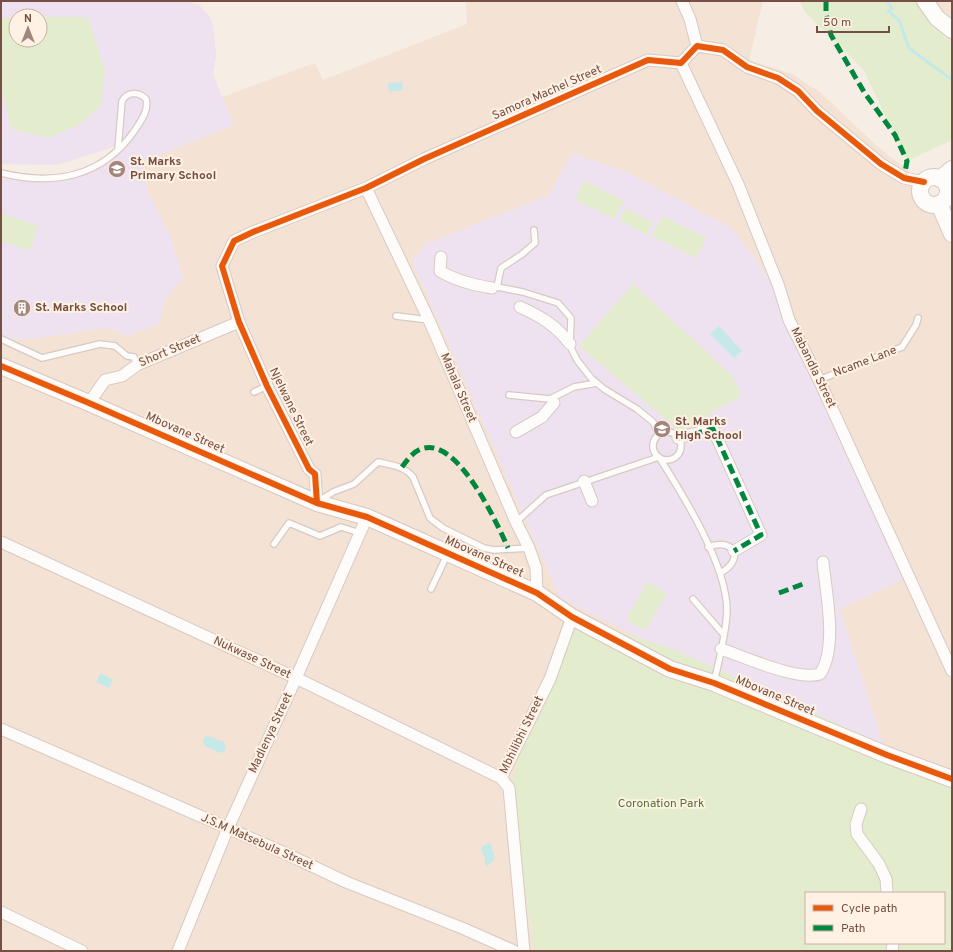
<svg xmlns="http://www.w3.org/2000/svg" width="953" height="952" viewBox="0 0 953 952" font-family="Overpass,sans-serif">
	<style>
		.residential { fill: #f4e3d4; fill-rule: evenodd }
		.education { fill: #efe2f0; fill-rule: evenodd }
		.green { fill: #e3eccd; fill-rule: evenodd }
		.water { fill: #c4e9e8 }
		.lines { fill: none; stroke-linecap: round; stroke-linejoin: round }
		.stream { stroke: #c4e9e8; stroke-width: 3 }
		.lane-casing { stroke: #d7cac2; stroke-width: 8 }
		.street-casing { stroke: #d7cac2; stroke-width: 13 }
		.secondary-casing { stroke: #d6c8c1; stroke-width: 18 }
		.lane { stroke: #fefcfb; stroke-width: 5.5 }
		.street { stroke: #fefcfb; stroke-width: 11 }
		.secondary { stroke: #fefcfb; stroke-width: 16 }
		.quiet { stroke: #00873e; stroke-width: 5; stroke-dasharray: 10 5; stroke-linecap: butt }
		.cycleway-casing { stroke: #fff1e4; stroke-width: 8 }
		.cycleway { stroke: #e8590c; stroke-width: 6 }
		.labels { text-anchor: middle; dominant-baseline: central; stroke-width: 4; stroke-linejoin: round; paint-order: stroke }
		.street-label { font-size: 12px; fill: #754f43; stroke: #fff1e4 }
		.poi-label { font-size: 12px; font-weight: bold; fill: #754f43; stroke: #fff1e4; text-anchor: start }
		.park-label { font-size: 12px; fill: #527638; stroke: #fff1e4 }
	</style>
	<rect width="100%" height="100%" fill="#f6ede4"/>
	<path class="residential" d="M1 1H189L200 6 209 16 213 26 216 56 213 74 222 97 315 63 323 80 467 24 466 1H763L749 60 792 74 821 93 878 147 905 168 943 209 952 234V775L895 748 513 807 534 951H1V179L41 180 102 165 121 145 1 85ZM16 16H40V40H16Z
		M922 1H952V44L948 41Z"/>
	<path class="education" d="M1 1H189L200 6 209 16 213 26 216 56 213 75 234 125 144 161 147 190 170 236 183 278 165 299 159 324 127 336 107 328 38 338 10 340 1 336V179L41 180 102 165 120 145 57 165 1 164ZM16 16H40V40H16Z
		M572 153 631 174 733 229 767 275 904 579 840 609 887 755 706 671 560 598 412 261 426 244 549 195Z"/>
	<path class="green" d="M800 1H915L948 41 952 44V140L907 161 863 69 805 12Z
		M40 17H88L105 71 101 105 81 124 48 138 12 129 1 88V18H16V40H40Z
		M584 181 624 201 615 219 575 200Z
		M626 208 653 223 647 235 620 220Z
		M1 213 38 226 30 251 1 241Z
		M662 216 706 238 696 258 652 236Z
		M633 284 733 377 742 396 722 406 682 433 579 346Z
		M647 582 667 593 646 630 626 620Z
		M572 617 673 649 952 775V951H534L513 807 512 784 517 759 555 675ZM806 893H944V943H806Z"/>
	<path class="water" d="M402 82 403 90 389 92 388 83Z
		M719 326 742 351 734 358 710 334Z
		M101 673 113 680 109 688 96 682Z
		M208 736 224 742 226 747 224 752 221 753 206 747 203 742 204 737Z
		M488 843 491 844 495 859 487 866 485 864V858L481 850 482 847Z"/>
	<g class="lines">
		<path class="stream" d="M887 1 892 8 888 11 899 20 909 48 952 80"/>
		<defs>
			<path id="lane" d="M1 173C54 186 103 177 135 130 141 121 149 110 146 99 138 91 127 92 122 101L118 149
				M534 230 535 243 521 255 501 268 497 287 523 292 558 303 571 318 570 346 577 360 591 378 604 389 637 409 653 422 659 434
				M396 316 429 320
				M1 339 42 358 100 344 115 346 127 356 134 357 137 365
				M819 380 902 347 916 325 918 318
				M254 392 267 386
				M509 395 550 399 574 387 597 383
				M653 446a14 14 0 1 1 28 0a14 14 0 1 1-28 0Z
				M319 501 333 492 354 484 378 462C391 465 404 466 413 477L430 518 443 528 484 548 494 550 529 548
				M516 522 546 495 659 457C683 495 727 565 727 611 726 635 719 659 714 683
				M274 544 289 523 320 536 341 527 360 533
				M708 547C735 537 745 560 720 573
				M431 589 447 555
				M693 599 724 635"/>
			<path id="street" d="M682 1 690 19 697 46
				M681 63 738 184 779 287 789 320 819 380 952 671
				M366 188 429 320 516 522 529 548 536 568 537 593
				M441 257 440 271C456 281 473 285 492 288
				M520 307C540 316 557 326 570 344
				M89 403 105 380 122 376 137 365 239 322
				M516 432 542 417 554 403
				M678 438 713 429 761 535 734 551
				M584 481 592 501
				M317 503 315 474 309 469 267 386 239 322 222 266 234 241 253 232 366 188 424 159 648 60 681 63 697 46 723 50 747 67 778 78 798 91 817 111 881 164 904 178 924 182
				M1 542 296 678 501 778
				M721 649C745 657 797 681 820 674 838 647 826 594 823 562
				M1 729 278 850 346 882 462 928 514 951
				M861 809 856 824 857 834 879 864 886 879 887 893
				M1 912 82 951
				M178 951 228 828 296 678 367 517
				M524 951 509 788 501 778 550 679 572 617
				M892 951 893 943"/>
			<path id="secondary" d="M925 1 937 18 952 30
				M920 191a14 14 0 1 1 28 0a14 14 0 1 1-28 0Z
				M940 179 952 169
				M939 204 952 234
				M1 366 89 403 317 503 367 517 537 593 572 617 670 669 714 683 887 755 952 779"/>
		</defs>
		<use href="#lane" class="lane-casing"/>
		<use href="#street" class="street-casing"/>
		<use href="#secondary" class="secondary-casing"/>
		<use href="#lane" class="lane"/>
		<use href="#street" class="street"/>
		<use href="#secondary" class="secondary"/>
		<path class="quiet" d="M826 1V14L831 35 864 92 895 135 907 161 904 178
			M678 438 713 429 761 535 734 551
			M402 467C407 460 413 452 421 449 457 435 497 523 508 548
			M779 593 803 584"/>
		<defs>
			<path id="cycleway" d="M1 366 89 403 317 503 367 517 537 593 572 617 670 669 714 683 887 755 952 779
				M317 503 315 474 309 469 267 386 239 322 222 266 234 241 253 232 366 188 424 159 648 60 681 63 697 46 723 50 747 67 778 78 798 91 817 111 881 164 904 178 924 182"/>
		</defs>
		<use href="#cycleway" class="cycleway-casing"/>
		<use href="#cycleway" class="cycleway"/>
	</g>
	<defs>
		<symbol id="school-disc" viewBox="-11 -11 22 22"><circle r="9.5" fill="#a2867b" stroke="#fff1e4"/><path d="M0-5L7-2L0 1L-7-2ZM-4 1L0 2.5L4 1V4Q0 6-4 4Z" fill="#fff"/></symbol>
		<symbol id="building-disc" viewBox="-11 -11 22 22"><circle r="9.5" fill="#a2867b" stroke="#fff1e4"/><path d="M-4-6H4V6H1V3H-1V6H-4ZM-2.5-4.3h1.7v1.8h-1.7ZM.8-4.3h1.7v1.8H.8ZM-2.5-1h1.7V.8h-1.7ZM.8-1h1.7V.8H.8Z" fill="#fff"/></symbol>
	</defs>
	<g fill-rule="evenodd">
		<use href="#school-disc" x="107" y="159" width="20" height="20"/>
		<use href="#building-disc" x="12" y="298" width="20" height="20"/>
		<use href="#school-disc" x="652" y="419" width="20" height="20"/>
	</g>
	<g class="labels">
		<g class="street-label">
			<text transform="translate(547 93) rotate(-24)">Samora Machel Street</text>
			<text transform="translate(170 351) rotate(-23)">Short Street</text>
			<text transform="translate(865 362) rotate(-21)">Ncame Lane</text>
			<text transform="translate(813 368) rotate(64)">Mabandla Street</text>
			<text transform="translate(458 388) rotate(67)">Mahala Street</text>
			<text transform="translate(291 407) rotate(64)">Njelwane Street</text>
			<text transform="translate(185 433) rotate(24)">Mbovane Street</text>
			<text transform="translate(484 557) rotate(24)">Mbovane Street</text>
			<text transform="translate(252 658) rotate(25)">Nukwase Street</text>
			<text transform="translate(775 696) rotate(23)">Mbovane Street</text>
			<text transform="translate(271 733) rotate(-65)">Madlenya Street</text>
			<text transform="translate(522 735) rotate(-64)">Mbhilibhi Street</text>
			<text transform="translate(257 842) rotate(24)">J.S.M Matsebula Street</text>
		</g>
		<g class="poi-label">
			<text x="130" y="162">St. Marks<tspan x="130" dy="14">Primary School</tspan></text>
			<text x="35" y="308">St. Marks School</text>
			<text x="675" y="422">St. Marks<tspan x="675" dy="14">High School</tspan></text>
		</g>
		<g class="park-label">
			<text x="661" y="804">Coronation Park</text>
		</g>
	</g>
	<rect width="953" height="952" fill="none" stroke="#754f43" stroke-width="4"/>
	<rect x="805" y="892" width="140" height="52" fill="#fff1e4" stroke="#c8b0a4"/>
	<rect x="813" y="905" width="20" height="6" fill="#e8590c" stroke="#c8b0a4"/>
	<text x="841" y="912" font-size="12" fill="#754f43">Cycle path</text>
	<rect x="813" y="925" width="20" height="6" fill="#00873e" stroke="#c8b0a4"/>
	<text x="841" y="932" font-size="12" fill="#754f43">Path</text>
	<g transform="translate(28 28)"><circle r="19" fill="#fff1e4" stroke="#c8b0a4"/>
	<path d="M0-3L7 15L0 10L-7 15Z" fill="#a2867b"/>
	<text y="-6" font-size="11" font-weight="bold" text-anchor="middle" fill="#754f43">N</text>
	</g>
	<path d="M817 26v6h72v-6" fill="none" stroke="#754f43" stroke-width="2"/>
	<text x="823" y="26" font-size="12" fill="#754f43" stroke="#fff1e4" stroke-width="3" paint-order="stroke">50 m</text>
</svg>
